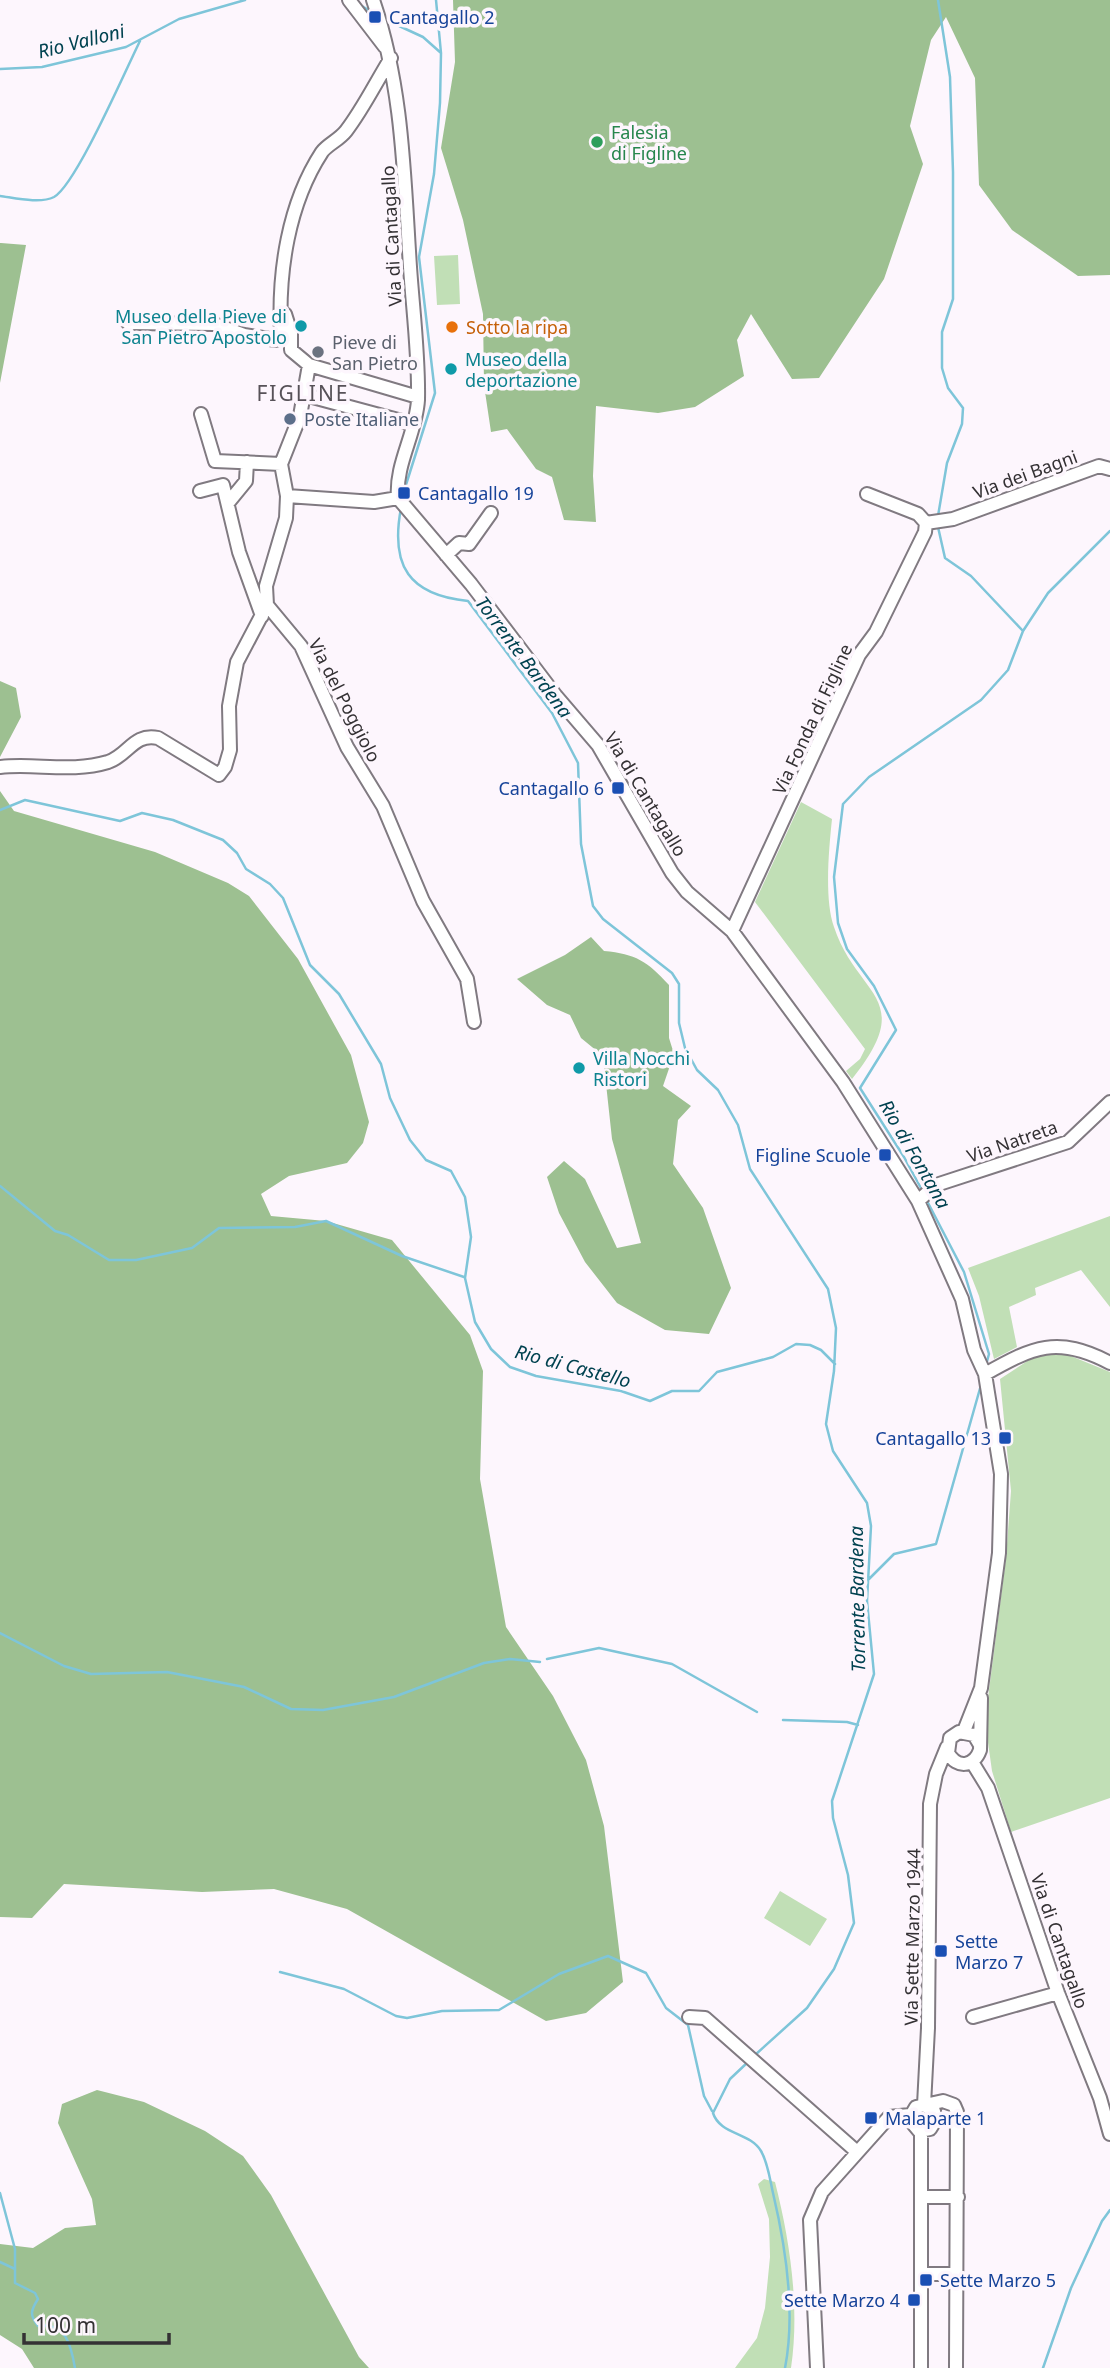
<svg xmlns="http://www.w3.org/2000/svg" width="1110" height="2368" viewBox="0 0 1110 2368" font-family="'Noto Sans',sans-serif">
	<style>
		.green { fill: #c1dfb6 }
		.forest { fill: #9dc091 }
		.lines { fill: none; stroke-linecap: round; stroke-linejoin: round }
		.stream { stroke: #7ec5d9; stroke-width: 2.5 }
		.minor-casing { stroke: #807a81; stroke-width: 16 }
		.minor { stroke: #fff; stroke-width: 12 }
		.transit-dot { fill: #1a4fb4; stroke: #fdf6fd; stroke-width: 2.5 }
		.leisure-dot { fill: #2e9e5b; stroke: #fdf6fd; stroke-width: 2.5 }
		.culture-dot { fill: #0f9aa8; stroke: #fdf6fd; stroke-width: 2.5 }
		.food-dot { fill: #e8710a; stroke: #fdf6fd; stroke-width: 2.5 }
		.worship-dot { fill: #6b7280; stroke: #fdf6fd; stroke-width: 2.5 }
		.service-dot { fill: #5c6f8a; stroke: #fdf6fd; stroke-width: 2.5 }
		.labels { text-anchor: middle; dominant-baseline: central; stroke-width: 7; stroke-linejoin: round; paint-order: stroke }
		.transit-label { font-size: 18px; fill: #164399; stroke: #fdf6fd; text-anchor: start }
		.leisure-label { font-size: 18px; fill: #27864d; stroke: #fdf6fd; text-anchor: start }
		.street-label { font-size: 18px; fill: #343134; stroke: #fdf6fd }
		.culture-label { font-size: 18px; fill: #0d838f; stroke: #fdf6fd; text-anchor: start }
		.food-label { font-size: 18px; fill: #c56008; stroke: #fdf6fd; text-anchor: start }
		.worship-label { font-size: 18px; fill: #5b616d; stroke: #fdf6fd; text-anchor: start }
		.service-label { font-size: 18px; fill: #4e5e75; stroke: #fdf6fd; text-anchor: start }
		.water-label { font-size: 19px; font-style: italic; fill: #004250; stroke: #fdf6fd }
		.quarter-label { font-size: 21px; letter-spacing: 2px; fill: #575258; stroke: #fdf6fd }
	</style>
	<rect width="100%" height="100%" fill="#fdf6fd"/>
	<path class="green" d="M458 255 460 304 437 305 434 256Z
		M801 802 832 819C829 848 824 899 834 927 857 997 918 997 852 1079L846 1071 860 1059 865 1049 755 902Z
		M1110 1216V1307L1081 1270 1035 1288 1036 1295 1009 1307 1017 1347 994 1359 979 1296 968 1268Z
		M1041 1352 1066 1354 1110 1372V1798L1011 1832 992 1771 985 1721 1006 1558 1011 1491 1000 1379Z
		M780 1891 827 1919 810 1946 764 1918Z
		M764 2179 775 2182C790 2241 800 2307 791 2368H735L757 2338 765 2308 770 2257 769 2219 758 2184Z"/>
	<path class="forest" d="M453 0H1110V275L1078 276 1012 230 979 185 975 78 946 17 931 40 910 126 923 164 884 279 819 378 792 379 751 314 737 340 744 376 695 407 658 413 596 406 593 476 596 522 564 520 552 477 536 469 507 429 491 432 484 385 483 314 463 220 441 148 455 62Z
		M1 243 26 245 0 383V243Z
		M0 681 16 688 21 717 0 757Z
		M0 791 14 811 155 852 228 883 249 896 298 959 351 1055 369 1122 363 1143 347 1163 289 1176 261 1194 271 1216 326 1221 392 1240 470 1335 483 1371 480 1479 506 1627 553 1696 586 1760 604 1826 623 1982 586 2013 546 2021 347 1909 274 1889 202 1892 64 1884 32 1918 0 1917Z
		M591 937 604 951C636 954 647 961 669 985V1038L674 1054 663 1086 691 1106 678 1120 673 1164 703 1208 731 1288 709 1334 665 1330 617 1303 585 1262 559 1213 547 1177 564 1161 585 1179 617 1248 641 1243 612 1139 603 1056 581 1038 570 1015 547 1005 517 979 565 955Z
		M97 2090 144 2102 205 2131 243 2156 271 2195 359 2357 369 2368H34L22 2349 0 2335V2244L33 2248 65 2228 96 2225 92 2199 58 2123 62 2104Z"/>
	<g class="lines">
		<path class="stream" d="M938 0 950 77 953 172V299L942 332V368L948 388 963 408 962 424 947 463 938 516
			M360 5 372 12
			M384 19 423 37 441 53
			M0 69 42 67 126 47 179 19 245 0
			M0 196C15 198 40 204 54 197 76 185 126 69 140 41
			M404 491 435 393 419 257 434 174 440 103 441 53 436 0
			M401 508C390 566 409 595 468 601L552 713 578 763 581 844 593 906 603 919 672 973 679 984V1023L685 1048 697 1070 718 1090 738 1125 750 1169 828 1289 836 1328 834 1371 826 1424 833 1451 867 1503 871 1526 867 1601 874 1674 832 1801 833 1818 848 1875 854 1923 834 1969 807 2008 755 2055
			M938 527 945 558 971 576 1023 631
			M0 810 25 800 120 821 142 813 173 820 223 840 237 853 246 869 270 884 283 898 310 965 339 994 381 1064 390 1098 410 1140 426 1160 451 1171 465 1197 471 1237 465 1278 475 1322 491 1349 510 1367 536 1376 621 1391 650 1401 672 1391H699L717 1372 773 1357 796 1344 810 1345 821 1350 835 1364
			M0 1186 55 1231 68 1235 109 1260H136L192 1248 219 1228 295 1227 326 1221 402 1256 464 1277
			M922 1190 904 1157 860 1088 896 1030 874 986 847 949 838 923 834 877 843 804 869 777 981 700 1008 670 1023 631 1048 593 1110 531
			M926 1199 964 1272 989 1354 986 1365
			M868 1580 894 1554 936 1544 981 1385
			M0 1633 64 1666 91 1674 167 1672 244 1687 291 1709 323 1710 394 1697 484 1663 510 1659 540 1662
			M547 1659 599 1648 672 1664 757 1712
			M783 1720 847 1722 858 1725
			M280 1972 344 1989 396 2016 407 2018 442 2011 499 2010 559 1974 608 1956 646 1973 666 2008 688 2025 704 2096 712 2111
			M748 2062 730 2079 713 2113C720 2135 750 2132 761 2151 768 2163 770 2180 773 2193 786 2248 796 2312 785 2368
			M0 2193 15 2249V2283L35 2293 38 2299C31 2310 29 2315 38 2326 66 2322 71 2345 75 2368
			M0 2262 15 2269
			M1043 2368 1071 2288 1102 2221 1110 2210"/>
		<defs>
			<path id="minor" d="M349 0 385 47
				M373 0C403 87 404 176 410 267 413 311 419 356 418 400 416 434 395 464 398 498L471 584 556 696 598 745 672 873 687 892 732 931 843 1082 918 1201 962 1299 974 1350 985 1374 1001 1474 999 1553 981 1688 964 1731
				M285 314 291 333V350L309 365 418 397
				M128 323 214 324 244 335 276 340 281 334C278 272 288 204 322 152 328 144 339 140 346 131 363 109 376 82 391 58
				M305 395 413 424
				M201 414 215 461 281 464
				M281 464 287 496 374 502 398 498
				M281 464 300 416 309 365
				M200 491 223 485 239 552 262 616
				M867 494 918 514 926 523
				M287 496 286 518 266 586 267 605 301 646 347 747 383 806 423 901 467 979 474 1022
				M228 503 246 481 247 462
				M926 523 953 519 1099 466 1110 469
				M446 555 459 543 469 544 491 513
				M0 767C35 763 72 773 108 762 129 755 133 733 158 738L219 775 225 767 230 750 229 706 237 662 267 605
				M732 931 859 655 876 632 925 532 926 523
				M918 1201 936 1185 1068 1142 1110 1102
				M985 1374C1033 1347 1057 1335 1110 1363
				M980 1745 974 1735 959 1732 950 1738 948 1753C957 1769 974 1767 980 1750L981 1698
				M972 1762 988 1788 1058 1993 1100 2098 1110 2134
				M689 2017 705 2018 856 2151
				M973 2017 1058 1993
				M924 2105 934 2111 935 2121 930 2129 919 2131 909 2119 916 2107 943 2101 954 2105 957 2112 956 2368
				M924 2105 928 2028 930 1804 936 1774 947 1747
				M921 2197H958
				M921 2274H957
				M817 2368 810 2220 822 2192 889 2117 910 2115
				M921 2368V2131"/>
		</defs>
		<use href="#minor" class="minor-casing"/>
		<use href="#minor" class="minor"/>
	</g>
	<g class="transit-dot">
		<rect x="368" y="10" width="14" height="14" rx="3.5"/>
		<rect x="397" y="486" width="14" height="14" rx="3.5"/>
		<rect x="611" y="781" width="14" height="14" rx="3.5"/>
		<rect x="878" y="1148" width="14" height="14" rx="3.5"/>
		<rect x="998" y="1431" width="14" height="14" rx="3.5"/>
		<rect x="934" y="1944" width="14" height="14" rx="3.5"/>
		<rect x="864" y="2111" width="14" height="14" rx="3.5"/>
		<rect x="919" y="2273" width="14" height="14" rx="3.5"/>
		<rect x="907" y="2293" width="14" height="14" rx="3.5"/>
	</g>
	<circle class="leisure-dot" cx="597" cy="142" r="7"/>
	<g class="culture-dot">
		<circle cx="301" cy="326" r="7"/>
		<circle cx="451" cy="369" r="7"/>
		<circle cx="579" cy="1068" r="7"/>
	</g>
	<circle class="food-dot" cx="452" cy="327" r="7"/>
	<circle class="worship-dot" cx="318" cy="352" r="7"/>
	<circle class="service-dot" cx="290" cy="419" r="7"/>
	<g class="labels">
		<g class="transit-label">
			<text x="389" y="17">Cantagallo 2</text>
			<text x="418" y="493">Cantagallo 19</text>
			<text x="604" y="788" text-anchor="end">Cantagallo 6</text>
			<text x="871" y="1155" text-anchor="end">Figline Scuole</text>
			<text x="991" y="1438" text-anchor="end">Cantagallo 13</text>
			<text x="955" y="1941">Sette<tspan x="955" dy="21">Marzo 7</tspan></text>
			<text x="885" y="2118">Malaparte 1</text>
			<text x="940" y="2280">Sette Marzo 5</text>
			<text x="900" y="2300" text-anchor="end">Sette Marzo 4</text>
		</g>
		<g class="leisure-label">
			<text x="611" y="132">Falesia<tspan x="611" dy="21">di Figline</tspan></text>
		</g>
		<g class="street-label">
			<text transform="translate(391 236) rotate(-93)">Via di Cantagallo</text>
			<text transform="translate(1025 474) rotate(-20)">Via dei Bagni</text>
			<text transform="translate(345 700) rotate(63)">Via del Poggiolo</text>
			<text transform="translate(812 719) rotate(-65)">Via Fonda di Figline</text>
			<text transform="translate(646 794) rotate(59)">Via di Cantagallo</text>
			<text transform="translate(1012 1141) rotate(-19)">Via Natreta</text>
			<text transform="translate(912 1937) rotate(-89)">Via Sette Marzo 1944</text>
			<text transform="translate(1060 1941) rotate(71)">Via di Cantagallo</text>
		</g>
		<g class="culture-label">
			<text x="287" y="316" text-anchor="end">Museo della Pieve di<tspan x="287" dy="21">San Pietro Apostolo</tspan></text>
			<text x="465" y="359">Museo della<tspan x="465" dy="21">deportazione</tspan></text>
			<text x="593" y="1058">Villa Nocchi<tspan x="593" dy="21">Ristori</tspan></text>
		</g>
		<g class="food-label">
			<text x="466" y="327">Sotto la ripa</text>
		</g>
		<g class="worship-label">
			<text x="332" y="342">Pieve di<tspan x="332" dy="21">San Pietro</tspan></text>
		</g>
		<g class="service-label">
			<text x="304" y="419">Poste Italiane</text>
		</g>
		<g class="water-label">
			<text transform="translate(81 41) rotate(-14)">Rio Valloni</text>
			<text transform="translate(524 657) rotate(53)">Torrente Bardena</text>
			<text transform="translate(915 1154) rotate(60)">Rio di Fontana</text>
			<text transform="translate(573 1366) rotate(15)">Rio di Castello</text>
			<text transform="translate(857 1599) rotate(-91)">Torrente Bardena</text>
		</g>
		<g class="quarter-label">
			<text x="303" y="393">FIGLINE</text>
		</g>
	</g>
	<path d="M24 2333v10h145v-10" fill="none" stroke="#343134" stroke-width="3.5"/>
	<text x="35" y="2333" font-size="21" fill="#343134" stroke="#fdf6fd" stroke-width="5" paint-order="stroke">100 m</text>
</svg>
